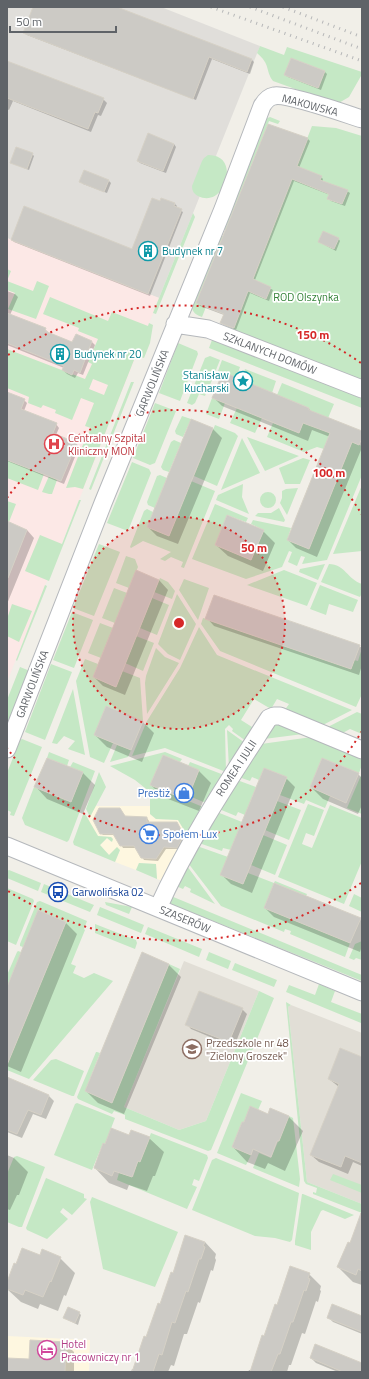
<svg xmlns="http://www.w3.org/2000/svg" width="369" height="1379" viewBox="0 0 369 1379" font-family="'Titillium Web',sans-serif">
	<style>
		.commercial { fill: #fef7e0 }
		.industrial { fill: #e0deda }
		.education { fill: #e1ded6 }
		.medical { fill: #fce8e6 }
		.green { fill: #c5e8c5; fill-rule: evenodd }
		.shadow { fill: #0003 }
		.building { fill: #cccac5; stroke: #d6d1c6 }
		.lines { fill: none; stroke-linecap: round; stroke-linejoin: round }
		.minor-casing { stroke: #b5b8bc; stroke-width: 19 }
		.minor { stroke: #fff; stroke-width: 17 }
		.rail { stroke: #b6b7b8; stroke-width: 3; stroke-dasharray: 1 5; stroke-linecap: butt }
		.ring { fill: none; stroke: #d62828; stroke-width: 2; stroke-dasharray: 2 4 }
		.labels { text-anchor: middle; dominant-baseline: central; stroke-width: 3.5; stroke-linejoin: round; paint-order: stroke }
		.street-label { font-size: 11px; fill: #5f6368; stroke: #fff }
		.culture-label { font-size: 11px; fill: #0d838f; stroke: #fff; text-anchor: start }
		.park-label { font-size: 11px; fill: #348238; stroke: #fff }
		.health-label { font-size: 11px; fill: #be3a42; stroke: #fff; text-anchor: start }
		.shop-label { font-size: 11px; fill: #366cbe; stroke: #fff; text-anchor: end }
		.transit-label { font-size: 11px; fill: #164399; stroke: #fff; text-anchor: start }
		.education-label { font-size: 11px; fill: #785e54; stroke: #fff; text-anchor: start }
		.hotel-label { font-size: 11px; fill: #b23c85; stroke: #fff; text-anchor: start }
		.centre { fill: #d62828; stroke: #fff; stroke-width: 2 }
		.ring-label { font-size: 12px; text-anchor: middle; font-weight: bold; fill: #d62828; stroke: #fff; stroke-width: 3.5; stroke-linejoin: round; paint-order: stroke }
	</style>
	<rect width="100%" height="100%" fill="#f1efe8"/>
	<path class="commercial" d="M95 806H150V814L156 819 178 820 187 835 162 881 157 879 156 864 139 863 136 870 115 862 120 850 109 855 100 845 107 838 111 842 112 838 111 837 98 836 88 820Z
		M7 1336 90 1340 89 1372H7Z"/>
	<path class="industrial" d="M7 7H161L260 46 159 298 7 238Z"/>
	<path class="education" d="M184 961 259 991 206 1121 179 1130 124 1107Z
		M291 1005 362 1033V1204L307 1182 288 1007Z"/>
	<path class="medical" d="M7 238 159 298 7 682Z"/>
	<path class="green" d="M260 46 284 55 287 47 362 72 361 76 349 97 337 104 273 81C265 70 271 65 257 53ZM291 58 325 71 319 88 284 75Z
		M270 117 280 121 278 124 269 121 227 227 235 234 223 228 265 119Z
		M312 126 336 128 362 136V384L220 324 233 329Z
		M208 155C242 154 225 210 198 196 194 194 192 191 192 186L202 161 204 158Z
		M193 213 195 217 156 314 153 313Z
		M220 235 233 240 222 239 196 303 206 307 202 317C197 315 192 313 192 306Z
		M7 269 11 271 7 281 33 291 37 281 49 286 36 319 8 309 15 293 7 290Z
		M50 297 108 321 112 312 148 326 149 323 153 325 150 343 144 358 136 355 83 489 75 487 66 488 81 449 91 428 85 426 94 403 81 398 72 420 55 413 56 410 43 405 41 408 28 403 29 397 7 388V349L85 379 92 364 88 362 98 339 78 331 79 328 43 314ZM93 379 108 385 104 395 89 389Z
		M212 340 362 398V408L209 348Z
		M178 343 197 351 198 354 180 401 159 393Z
		M210 356 220 360 210 385 206 384 203 392 206 393 205 396 199 394 195 403 192 405 187 403 205 358Z
		M222 360 240 367 236 378 218 371Z
		M245 369 276 381 272 393 241 380Z
		M131 382H134L91 490 89 489Z
		M282 383 334 404 323 430 330 433 324 449 317 447 304 452 267 437 273 423 299 433 309 408 277 395Z
		M212 398 225 403 219 419 206 414Z
		M155 403 176 411 155 463 150 465 133 458Z
		M237 408 262 418 255 433 230 423Z
		M182 416 191 419 183 437 176 434 175 431Z
		M215 425 235 433 238 436 217 486 194 476Z
		M247 437 299 456 265 471Z
		M242 438 260 473 221 490Z
		M174 440 181 443 169 472 163 470 161 467 171 442Z
		M352 442 362 446V475L327 560 302 564 305 557 301 556 297 566 288 562 292 552 289 551 282 567 246 579 192 559 215 504 248 518 246 522 227 515 215 545 251 560 264 530 251 524 253 520 291 528 287 540 309 549Z
		M303 458 310 460 300 484H285L279 468Z
		M7 460 44 474 38 490 7 478Z
		M132 462 149 469 151 473 128 531 107 523Z
		M160 475 167 478 155 508 148 505 147 502 157 476Z
		M49 476 57 480 52 494H49L42 492Z
		M191 481 215 491 184 568 181 567 183 562 171 557 165 561 160 559 171 552 143 541 131 548 130 547 144 511 147 509 153 512 147 527 169 536Z
		M243 484 242 497 249 514 216 500 218 495Z
		M362 485V551L333 554Z
		M298 488 287 515 280 503 282 498V491L286 489Z
		M260 500a8 8 0 1 1 16 0a8 8 0 1 1-16 0Z
		M79 500H81L49 581 25 571 40 535 62 544Z
		M7 501 16 504 9 522 7 521Z
		M279 508 285 520 284 522 255 516 258 513H271Z
		M99 544 120 552 94 616 73 608Z
		M126 556 135 559 138 567 129 588 116 583Z
		M325 564 318 580 299 572 300 569Z
		M329 564C345 564 347 579 362 584V593L360 597 321 582Z
		M284 570 317 583 307 606 247 585Z
		M160 578 168 582 175 591 172 599 154 592Z
		M184 579 209 588 198 620 179 590Z
		M45 585 47 586 17 661 16 660Z
		M320 585 358 600 353 612 329 604 326 615 310 609Z
		M114 588 127 593 115 623 102 618Z
		M177 594 196 624 180 660 168 654 158 644Z
		M152 598 169 605 157 635 140 628Z
		M12 604 32 611 19 642 7 636V619Z
		M72 612 93 620 74 668 53 660Z
		M203 618 351 669 354 660 358 661 362 648V694L356 707 220 651 201 624Z
		M100 623 113 628 101 658 88 653Z
		M199 627 217 655 352 710 317 728 282 714 289 704 277 699 271 709 254 699 241 720 257 730 246 741 232 731 233 729 229 725 225 729 226 772 165 748 132 756 147 721 180 668Z
		M136 636 154 643 143 671 125 663Z
		M156 648 165 657 179 663 147 714 145 683 146 676Z
		M85 659 98 664 93 677 115 687 122 671 140 678 143 721 106 706 94 735 113 743 104 763 90 757 76 681Z
		M51 664 72 672 45 740 25 732Z
		M20 667 30 671 7 729V700Z
		M73 689 85 755 68 749 75 741 64 736 57 744 52 743Z
		M357 712 362 714V734L350 729 337 736 322 730Z
		M275 722 311 733 264 739Z
		M227 730 245 743 229 768Z
		M312 737 362 757V765L359 773 322 758 310 787 330 796 325 808 306 800 304 804 280 795 287 777 264 768 259 780 252 777 250 781 239 777 261 744Z
		M22 739 42 747 14 816 10 815 11 812 7 810V773L20 740Z
		M117 745 131 750 128 757 110 762Z
		M49 752 69 760 67 766 47 758Z
		M165 752 182 759 180 762 163 755 150 785 203 807 187 835 178 820 156 819 150 814V792L135 780 110 766Z
		M73 762 95 771 69 840 67 842 25 825 22 818 34 787 71 802 83 773 70 767Z
		M190 762 224 775 206 803 189 796 199 770 188 766Z
		M99 772 106 787 90 817 86 809Z
		M362 773V814L347 808Z
		M237 780 256 787 245 815 238 812 236 816 219 809Z
		M277 801 301 810 289 840 265 830Z
		M308 804 324 810 314 836 306 833 302 844 312 848 330 805 362 818V861L344 904 278 877Z
		M84 812 98 836 111 837 113 839 112 842 107 838 100 845 109 855 117 847 120 850 115 862 74 845 73 842Z
		M217 812 242 822 231 850 223 848 222 851 199 843Z
		M263 835 287 845 275 875 251 865Z
		M197 846 228 857 221 875 243 884 248 873 274 883 275 881 307 894 306 896 274 883 264 908 350 943 345 957 290 934 291 931 285 929 284 932 221 906 188 863Z
		M139 863 156 864 157 879 136 870Z
		M187 866 215 904 190 892 191 889 185 886 183 889 176 886Z
		M9 870 41 883 38 891 7 878V871Z
		M44 884 51 887 49 891 63 897 65 893 94 905 90 912 41 892Z
		M7 888 33 899 34 901 16 945 7 941Z
		M354 894 362 898V912L349 906Z
		M171 896 357 973 362 975V981L171 904 169 901Z
		M40 901 87 921 84 929 85 930 71 964 76 966 73 973 84 978 94 973 113 981 29 1079 7 1070V1060H9L66 922 38 910 23 947 20 946V944L37 902Z
		M105 902 132 907 129 914 106 905Z
		M100 907 144 925 141 933 97 915Z
		M95 924 136 940 137 943 135 949 95 933Z
		M148 927 202 949 199 957 145 934Z
		M362 941V963H361L362 960 356 958 354 960 349 958 355 944Z
		M18 951 21 952 7 987V975L17 952Z
		M209 952 231 961 228 969 206 960Z
		M235 963 277 980 274 987 232 970Z
		M169 964 180 969 124 1107 179 1130 206 1121 259 991 274 998 211 1150 208 1151 125 1119V1115L114 1111 112 1114 78 1099 77 1097 96 1052H97L100 1053 85 1091 112 1103Z
		M319 984 335 991 331 1002 362 1014 361 1023 286 992 289 985 315 995Z
		M286 1002 291 1005 288 1007 307 1182 362 1204V1213L313 1194V1192L316 1193 317 1188 306 1184 304 1181Z
		M56 1059 84 1071 74 1096H72L33 1080 51 1060Z
		M241 1093 262 1101 258 1110 250 1107 244 1122H242L232 1147 251 1155 246 1165 217 1153Z
		M77 1103 115 1118 105 1144 103 1143 92 1170 54 1155 75 1104Z
		M289 1116 293 1118 300 1179 299 1187 253 1168 259 1153 271 1158Z
		M151 1133 207 1155 208 1158 199 1181 194 1179 192 1185 197 1187 187 1209 117 1180 119 1173 133 1177 138 1161 140 1162Z
		M17 1156 45 1167 22 1227H19L7 1222V1174L14 1157Z
		M216 1158 299 1193 292 1240 290 1242 275 1238 255 1236 192 1210 212 1160Z
		M333 1174 362 1185V1193L330 1180Z
		M46 1178 84 1194V1198L87 1199 72 1215 63 1208 60 1212 68 1219 47 1239 27 1230 26 1228Z
		M302 1194H303L354 1215 345 1219 323 1210 321 1211 311 1232V1250L295 1245V1241Z
		M92 1197 178 1232 155 1287 103 1269 90 1202Z"/>
	<path class="shadow" d="M48 7H114L252 60 254 62 250 74 212 59 196 100 27 35 24 33Z
		M292 59 325 72 327 74 321 90 288 77 285 75Z
		M7 62 103 99 107 103 101 116 98 115 91 132 13 101 9 110 7 109Z
		M307 138 310 141 299 168 321 177 323 179 322 182 347 191 350 193 345 206 331 201 329 198 330 195 294 181 255 280 273 290 269 301 250 293 236 330 224 325 221 323 224 315 200 306 197 303Z
		M174 144 176 147 166 173 140 163 138 161Z
		M32 154 34 156 29 170 14 164 12 162Z
		M81 181H109L111 183 107 193 83 184Z
		M160 202 175 204 177 206 176 208 183 212 150 296 14 242 12 240 133 250Z
		M338 238 340 241 336 251 319 242Z
		M7 291 15 294 18 297 10 315 45 329 49 333 73 343 76 336 92 342 95 345 83 375 78 373 75 378 67 374 63 370 64 368 7 345Z
		M7 393 24 400 27 403 24 411 56 424 59 428 56 435 76 443 79 447 64 484 7 461Z
		M214 398 309 409 312 412 362 433V450H361L317 557 296 548 288 540 330 437 312 430 308 441 222 406Z
		M191 421 213 429 222 438 178 544 157 536 148 527Z
		M7 523 27 530 34 538 7 604Z
		M263 531 275 543 263 571 228 556 216 545Z
		M159 580 168 590 125 695 103 686 94 677Z
		M207 618 359 646 362 648V665L359 675 214 626Z
		M142 721 154 733 142 762 107 747 95 735Z
		M163 757 199 771 211 783 199 811 163 797 151 785Z
		M47 759 83 773 95 785 83 814 47 799 36 787Z
		M358 774 362 778V805L358 814 323 799 311 787Z
		M286 778 295 787 252 893 231 884 222 875Z
		M120 809 126 817 147 818 149 821V823H177L186 837 179 849H166L158 861 144 860 136 848H123L116 835H103L101 833Z
		M265 908 360 919 362 921V946L360 952 274 917Z
		M66 923 77 934 21 1072 7 1066V989Z
		M142 954 169 965 181 977 124 1114 98 1103 86 1091Z
		M242 1009 247 1014 234 1047 191 1029 187 1024Z
		M362 1058V1166L353 1162 348 1174 319 1162 311 1155 339 1087 329 1079Z
		M7 1078 49 1096 54 1101 46 1119 33 1114 22 1138 7 1132Z
		M269 1115 289 1117 303 1131 285 1171 268 1163 265 1169 247 1162 233 1147Z
		M130 1136 149 1138 164 1152 155 1176H153L147 1191 129 1185 127 1190 109 1183 95 1168 106 1145Z
		M7 1155 14 1158 28 1172 19 1195H17L10 1210 7 1209Z
		M357 1228 362 1230V1285L353 1282 338 1267Z
		M205 1242 216 1254 215 1258 216 1260 213 1271 211 1270 200 1303 198 1302 187 1334H184L174 1366 171 1365 168 1372H131L132 1369 134 1370 174 1274Z
		M41 1256 60 1258 75 1273 66 1296 64 1295 58 1311 40 1304 38 1309 21 1302 7 1289V1285Z
		M309 1274 321 1286 320 1290 321 1291 318 1302 316 1301 305 1334 302 1333 291 1365H289L287 1372H248L249 1370H251L278 1306Z
		M79 1313 81 1315 78 1325 64 1318Z
		M328 1317H362V1334L333 1322Z
		M65 1343 74 1352V1372H7V1359L30 1360Z
		M311 1358 362 1364V1372H338L316 1363Z"/>
	<path class="building" d="M33 7H117L252 59 247 72 209 57 193 99 23 33Z
		M291 58 325 71 318 88 284 75Z
		M7 61 104 98 98 113 95 112 88 129 7 98Z
		M268 124 308 138 297 166 322 176 320 180 348 190 342 204 327 199 329 194 292 179 253 279 271 287 266 299 248 291 234 328 220 323 224 314 196 303Z
		M148 133 174 144 163 171 137 161Z
		M16 147 33 153 27 169 10 163Z
		M84 170 109 180 104 192 79 182Z
		M152 198 160 201 161 198 175 203 174 206 182 209 148 294 11 240 24 206 132 249Z
		M323 231 339 238 334 249 318 242Z
		M7 313 46 328 45 331 72 342 76 334 92 341 80 373 74 370 72 375 62 370 64 366 7 343Z
		M223 372 309 408V410L362 431V438L359 445 352 442 309 549 287 540 330 433 303 423 299 433 212 398Z
		M7 392 25 399 21 409 57 423 53 433 77 443 61 481 7 460Z
		M191 419 213 428 169 536 147 527Z
		M227 515 264 530 251 560 215 545Z
		M7 521 27 530 8 578H7Z
		M136 570 159 580 116 687 93 677Z
		M214 595 360 645 351 669 205 619Z
		M106 706 143 721 131 750 94 735Z
		M163 755 199 770 187 800 150 785Z
		M47 758 83 772 71 802 34 787Z
		M322 758 359 773 346 803 310 787Z
		M264 768 287 777 243 884 220 875Z
		M99 808H120L125 816 147 817V822H177L184 835 177 848 164 847 156 859 141 858 134 846H120L113 834H100L93 820Z
		M274 883 361 918 350 943 264 908Z
		M38 910 66 922 7 1065V987Z
		M142 952 169 964 112 1103 85 1091Z
		M199 991 243 1008 229 1042 185 1025Z
		M340 1048 362 1057V1163L345 1156 341 1167 310 1155 339 1084 328 1079Z
		M7 1077 49 1095 41 1115 28 1110 17 1134 7 1130Z
		M250 1106 268 1114 270 1108 289 1116 279 1141H277L271 1157 253 1149 251 1155 232 1147 242 1122H244Z
		M111 1128 129 1135 131 1130 150 1137 140 1162 138 1161 132 1177 114 1171 112 1176 94 1168 103 1143 105 1144Z
		M361 1213 362 1271 358 1269 356 1275 337 1267 348 1242 350 1243Z
		M185 1235 205 1242 203 1246 205 1247 201 1259H199L188 1292 186 1291 175 1323 172 1322 162 1355 159 1354 153 1372H132L144 1336 146 1337 158 1303 160 1304 171 1272 173 1273Z
		M22 1248 40 1255 42 1249 61 1257 51 1282 50 1281 43 1297 25 1290 23 1295 7 1289V1282L14 1263 16 1264Z
		M290 1266 310 1273 308 1278 310 1279 306 1291 304 1290 293 1322H291L280 1354H278L271 1372H250L262 1335 264 1336 275 1304 277 1305Z
		M332 1304 362 1316V1332L327 1318Z
		M68 1307 80 1312 75 1323 63 1318Z
		M30 1340 66 1342 65 1372H7V1358L29 1359Z
		M315 1344 362 1363V1372H343L310 1358Z"/>
	<g class="lines">
		<defs>
			<path id="minor" d="M175 324 208 329 362 389
				M7 749 103 503 223 209 262 106C265 101 268 97 274 96 286 93 346 114 362 119
				M7 846 362 992
				M158 908C188 841 229 780 269 718L274 716H280L362 750"/>
		</defs>
		<use href="#minor" class="minor-casing"/>
		<use href="#minor" class="minor"/>
		<path class="rail" d="M211 7 362 61
			M250 7 362 49
			M283 7 362 37"/>
	</g>
	<circle cx="179" cy="623" r="106" fill="#d62828" fill-opacity=".12"/>
	<g class="ring">
		<circle cx="179" cy="623" r="106"/>
		<path d="M362 731A212 212 0 0 1 7 748M7 498A212 212 0 0 1 362 515"/>
		<path d="M361 883A318 318 0 0 1 8 891M8 355A318 318 0 0 1 361 363"/>
	</g>
	<defs>
		<symbol id="building-ring" viewBox="-11 -11 22 22"><circle r="9.5" fill="#fff" stroke="#0f9aa8" stroke-width="1.5"/><path d="M-4-6H4V6H1V3H-1V6H-4ZM-2.5-4.3h1.7v1.8h-1.7ZM.8-4.3h1.7v1.8H.8ZM-2.5-1h1.7V.8h-1.7ZM.8-1h1.7V.8H.8Z" fill="#0f9aa8"/></symbol>
		<symbol id="sight-ring" viewBox="-11 -11 22 22"><circle r="9.5" fill="#fff" stroke="#0f9aa8" stroke-width="1.5"/><path d="M0-6L1.8-2.2L6-1.7L2.9 1.2L3.7 5.4L0 3.3L-3.7 5.4L-2.9 1.2L-6-1.7L-1.8-2.2Z" fill="#0f9aa8"/></symbol>
		<symbol id="hospital-ring" viewBox="-11 -11 22 22"><circle r="9.5" fill="#fff" stroke="#e0444e" stroke-width="1.5"/><path d="M-5-5h3v3.5h4V-5h3V5h-3V1.5h-4V5h-3Z" fill="#e0444e"/></symbol>
		<symbol id="shop-ring" viewBox="-11 -11 22 22"><circle r="9.5" fill="#fff" stroke="#3f7fe0" stroke-width="1.5"/><path d="M-5-2.5h2.3a2.7 3.5 0 0 1 5.4 0H5L5.5 6h-11ZM-1.5-2.5h3a1.5 2.3 0 0 0-3 0Z" fill="#3f7fe0"/></symbol>
		<symbol id="supermarket-ring" viewBox="-11 -11 22 22"><circle r="9.5" fill="#fff" stroke="#3f7fe0" stroke-width="1.5"/><path d="M-6-5.5h2.5l.6 2H6L4.5 2H-2.5L-4.4-4H-6ZM-1.5 3.2a1.3 1.3 0 1 0 .1 0ZM3 3.2a1.3 1.3 0 1 0 .1 0Z" fill="#3f7fe0"/></symbol>
		<symbol id="bus-ring" viewBox="-11 -11 22 22"><circle r="9.5" fill="#fff" stroke="#1a4fb4" stroke-width="1.5"/><path d="M-5-6H5V4H4V6H2V4H-2V6H-4V4H-5ZM-3.5-4V0h7V-4ZM-3.5 1.2v1.5H-2V1.2ZM2 1.2v1.5H3.5V1.2Z" fill="#1a4fb4"/></symbol>
		<symbol id="school-ring" viewBox="-11 -11 22 22"><circle r="9.5" fill="#fff" stroke="#8d6e63" stroke-width="1.5"/><path d="M0-5L7-2L0 1L-7-2ZM-4 1L0 2.5L4 1V4Q0 6-4 4Z" fill="#8d6e63"/></symbol>
		<symbol id="hotel-ring" viewBox="-11 -11 22 22"><circle r="9.5" fill="#fff" stroke="#d1479c" stroke-width="1.5"/><path d="M-6-4.5h1.5V1H6V5H4.5V3h-9V5H-6ZM-4 0a1.8 1.8 0 1 1 3.6 0ZM.5 0V-2.5h3Q6-2.5 6 0Z" fill="#d1479c"/></symbol>
	</defs>
	<g fill-rule="evenodd">
		<use href="#building-ring" x="137" y="240" width="22" height="22"/>
		<use href="#building-ring" x="49" y="343" width="22" height="22"/>
		<use href="#sight-ring" x="232" y="370" width="22" height="22"/>
		<use href="#hospital-ring" x="43" y="433" width="22" height="22"/>
		<use href="#shop-ring" x="173" y="782" width="22" height="22"/>
		<use href="#supermarket-ring" x="138" y="823" width="22" height="22"/>
		<use href="#bus-ring" x="47" y="881" width="22" height="22"/>
		<use href="#school-ring" x="181" y="1038" width="22" height="22"/>
		<use href="#hotel-ring" x="36" y="1339" width="22" height="22"/>
	</g>
	<g class="labels">
		<g class="street-label">
			<text transform="translate(310 105) rotate(15)">MAKOWSKA</text>
			<text transform="translate(270 353) rotate(21)">SZKLANYCH DOMÓW</text>
			<text transform="translate(152 383) rotate(-68)">GARWOLIŃSKA</text>
			<text transform="translate(32 684) rotate(-69)">GARWOLIŃSKA</text>
			<text transform="translate(236 768) rotate(-57)">ROMEA I JULII</text>
			<text transform="translate(185 919) rotate(22)">SZASERÓW</text>
		</g>
		<g class="culture-label">
			<text x="162" y="251">Budynek nr 7</text>
			<text x="74" y="354">Budynek nr 20</text>
			<text x="229" y="375" text-anchor="end">Stanisław<tspan x="229" dy="13">Kucharski</tspan></text>
		</g>
		<g class="park-label">
			<text x="306" y="297">ROD Olszynka</text>
		</g>
		<g class="health-label">
			<text x="68" y="438">Centralny Szpital<tspan x="68" dy="13">Kliniczny MON</tspan></text>
		</g>
		<g class="shop-label">
			<text x="170" y="793">Prestiż</text>
			<text x="163" y="834" text-anchor="start">Społem Lux</text>
		</g>
		<g class="transit-label">
			<text x="72" y="892">Garwolińska 02</text>
		</g>
		<g class="education-label">
			<text x="206" y="1043">Przedszkole nr 48<tspan x="206" dy="13">"Zielony Groszek"</tspan></text>
		</g>
		<g class="hotel-label">
			<text x="61" y="1344">Hotel<tspan x="61" dy="13">Pracowniczy nr 1</tspan></text>
		</g>
	</g>
	<circle cx="179" cy="623" r="6" class="centre"/>
	<g class="ring-label">
		<text x="313" y="339">150 m</text>
		<text x="329" y="477">100 m</text>
		<text x="254" y="552">50 m</text>
	</g>
	<rect width="369" height="1379" fill="none" stroke="#5f6368" stroke-width="16"/>
	<path d="M10 26v6h106v-6" fill="none" stroke="#5f6368" stroke-width="2"/>
	<text x="16" y="26" font-size="12" fill="#5f6368" stroke="#ffffff" stroke-width="3" paint-order="stroke">50 m</text>
</svg>
